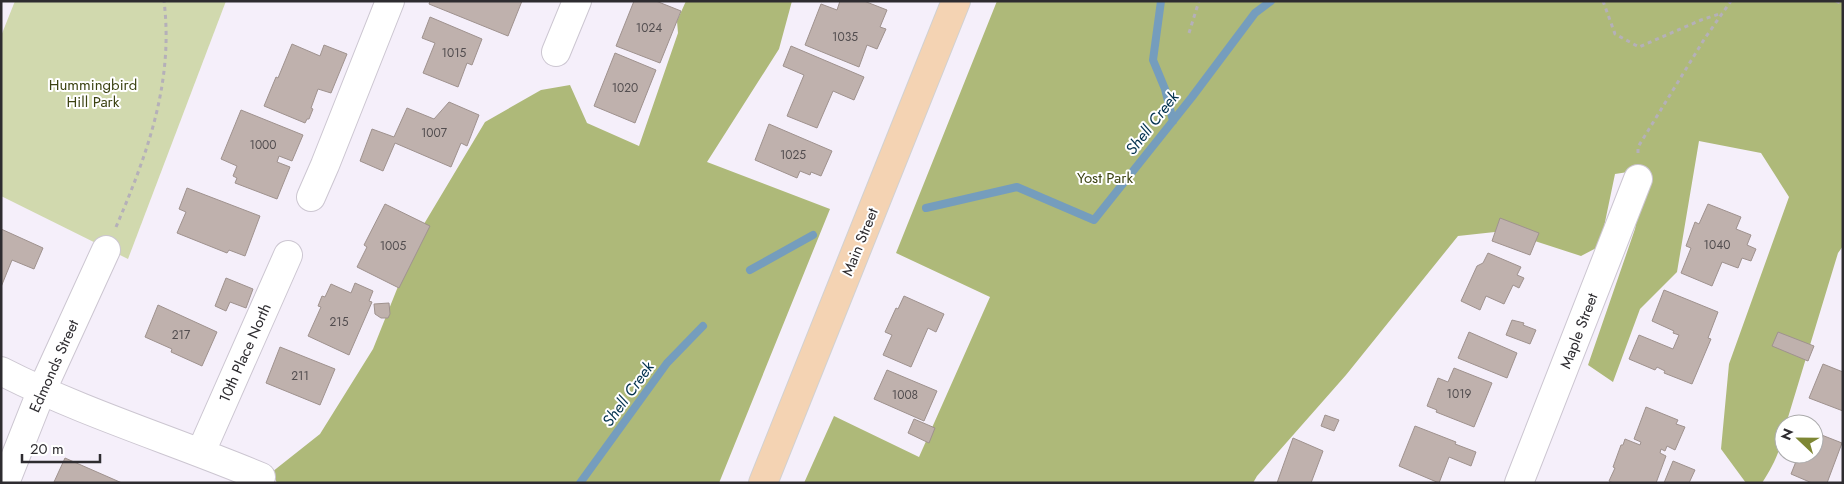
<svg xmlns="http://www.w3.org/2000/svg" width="1844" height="484" viewBox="0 0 1844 484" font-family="Jost,sans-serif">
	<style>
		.green { fill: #d1d9ae }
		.forest { fill: #aeb979 }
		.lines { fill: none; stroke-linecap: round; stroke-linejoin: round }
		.stream { stroke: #759dbd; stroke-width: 8 }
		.building { fill: #bfb1ad; stroke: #9f928e }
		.minor-casing { stroke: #ccc6d1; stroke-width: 30 }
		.major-casing { stroke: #d1d1d1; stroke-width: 30 }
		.path { stroke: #b5b0b9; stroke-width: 3; stroke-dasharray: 4 4; stroke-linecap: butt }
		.minor { stroke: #fff; stroke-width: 28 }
		.major { stroke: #f4d3b3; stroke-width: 28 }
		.labels { text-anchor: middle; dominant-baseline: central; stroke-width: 4; stroke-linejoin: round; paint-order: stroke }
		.number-label { font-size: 12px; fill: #524d4f }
		.park-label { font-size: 15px; fill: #3c4312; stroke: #fff }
		.street-label { font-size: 15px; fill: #2e2c30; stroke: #fff }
		.water-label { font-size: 16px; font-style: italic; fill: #03324f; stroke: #fff }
	</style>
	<rect width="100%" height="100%" fill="#f5effa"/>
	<path class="green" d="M15 1H226L128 259 1 196V36Z"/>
	<path class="forest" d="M686 1H792L779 49 707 162 830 209 719 483H277L272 472 320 434 373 349 421 229 485 122 541 90 570 85 587 123 639 146 678 33 677 21Z
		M997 1H1843V246L1838 253 1786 424H1784C1784 445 1773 466 1762 483H1746L1721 449 1729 364 1789 197 1761 153 1699 141 1677 272 1640 309 1613 382 1588 365 1635 229 1647 169 1615 174 1600 246 1581 256 1504 231 1458 236 1346 375 1257 476 1253 483H804L834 416 919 457 990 297 896 253Z"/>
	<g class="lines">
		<path class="stream" d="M1161 1 1153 60 1165 89 1173 121
			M926 208 1017 187 1094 220 1192 97 1255 13 1271 1
			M750 270 813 235
			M580 483 667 363 703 326"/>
	</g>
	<path class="building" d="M430 1H522L508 36 429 4Z
		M634 1H656L681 11 660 63 616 46Z
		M840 1H864L887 10 880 27 886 29 877 49 867 45 859 67 805 45 821 4 837 10Z
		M430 17 482 39 472 65 467 63 458 87 423 73 435 43 422 38Z
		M292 44 320 56 324 45 347 54 331 93 318 89 311 108 313 109 309 119H307L305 123 264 106 276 77 278 78Z
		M791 46 864 77 854 100 833 91 817 128 787 116 804 75 783 66Z
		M615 53 656 70 635 123 594 106Z
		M449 102 479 115 467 146 461 143 451 167 395 143 383 171 360 161 372 129 394 137 407 108 434 119Z
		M241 110 303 135 292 161 279 156 277 162 290 167 277 199 235 183 237 178 233 176 237 166 221 159Z
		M769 124 832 151 821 176 811 172 810 175 800 171 797 178 755 160Z
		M187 188 260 216 245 256 229 250 227 253 177 233 186 212 179 209Z
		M385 204 430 226 399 288 357 267 367 247 364 245Z
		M1708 204 1741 217 1736 229 1751 235 1747 245 1756 249 1751 261 1742 258 1738 268 1722 262 1712 286 1681 273 1691 248 1686 246 1695 222 1699 224Z
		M1500 218 1539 233 1530 255 1492 241Z
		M1 229 43 248 34 269 12 260 1 287Z
		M1488 253 1521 267 1517 275 1524 278 1519 288 1513 285 1504 304 1486 296 1480 310 1461 301 1477 266 1483 263Z
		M226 278 253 289 246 308 230 302 226 311 215 306Z
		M355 283 373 291 369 301 372 302 349 355 308 336 321 307 318 306 322 296 325 297 331 284 351 293Z
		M1664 290 1718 312 1708 338 1711 339 1692 384 1664 373 1665 371 1657 367 1655 370 1629 359 1639 335 1673 349 1679 335 1673 333 1674 331 1652 321Z
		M904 296 944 314 936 332 928 328 911 367 883 355 892 335 885 332 896 308 898 309Z
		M389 303 390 314 388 318H381L375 314 374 304Z
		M158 305 217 332 202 366 171 352 172 349 145 337Z
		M1512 320 1524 323 1523 325 1536 330 1530 344 1506 335Z
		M1469 332 1517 353 1507 378 1458 358Z
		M1778 332 1814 346 1808 361 1772 346Z
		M280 347 335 369 320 405 266 383Z
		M1823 364 1843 372V411L1809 398Z
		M1454 368 1492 383 1474 427 1436 412 1437 410 1427 406 1438 378 1448 382Z
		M887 370 937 391 924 421 874 399Z
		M1646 407 1678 420 1676 424 1685 427 1675 450 1667 446 1665 451 1661 449 1660 453 1666 456 1656 483H1613L1609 481 1615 468 1613 467 1621 445H1623L1625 439 1640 445 1641 442 1634 439Z
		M1325 415 1339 420 1334 431 1321 426Z
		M914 419 935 428 929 443 908 433Z
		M1415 426 1456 442 1455 444 1476 452 1471 466 1449 457 1439 483 1399 466Z
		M1814 432 1842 443 1827 483H1812L1791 474 1799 454H1814Z
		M1293 438 1323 451 1311 483H1277Z
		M65 458 122 483 54 482Z
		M1673 461 1695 470 1689 483H1664Z"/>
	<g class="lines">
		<defs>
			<path id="minor" d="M556 52 577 1
				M311 197 325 165 390 1
				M1 371C83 413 175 441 261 477
				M201 452 288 255
				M5 483 41 392 106 250
				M1519 483 1638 179"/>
			<path id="major" d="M763 483 956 1"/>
		</defs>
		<use href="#minor" class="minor-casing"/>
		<use href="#major" class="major-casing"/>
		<path class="path" d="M1603 1 1615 34 1639 47 1701 20 1722 13
			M1836 1 1843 4
			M1189 33 1199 1
			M1638 153V147L1705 38 1731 1
			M116 227C147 155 174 82 164 1"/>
		<use href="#minor" class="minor"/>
		<use href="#major" class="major"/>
	</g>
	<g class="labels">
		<g class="number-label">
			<text x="649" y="28">1024</text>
			<text x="845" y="37">1035</text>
			<text x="454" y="53">1015</text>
			<text x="625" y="88">1020</text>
			<text x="434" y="133">1007</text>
			<text x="263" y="145">1000</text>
			<text x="793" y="155">1025</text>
			<text x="1717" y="245">1040</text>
			<text x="393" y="246">1005</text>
			<text x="339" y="322">215</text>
			<text x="181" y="335">217</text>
			<text x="300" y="376">211</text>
			<text x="1459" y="394">1019</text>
			<text x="905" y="395">1008</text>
		</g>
		<g class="park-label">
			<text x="93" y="85">Hummingbird<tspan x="93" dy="17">Hill Park</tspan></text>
			<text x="1105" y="178">Yost Park</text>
		</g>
		<g class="street-label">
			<text transform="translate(860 242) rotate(-68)">Main Street</text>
			<text transform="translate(1579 331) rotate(-69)">Maple Street</text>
			<text transform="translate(245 353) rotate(-66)">10th Place North</text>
			<text transform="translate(54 366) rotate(-66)">Edmonds Street</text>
		</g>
		<g class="water-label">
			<text transform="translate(1152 123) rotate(-52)">Shell Creek</text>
			<text transform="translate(628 394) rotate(-54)">Shell Creek</text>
		</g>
	</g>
	<rect width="1844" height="484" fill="none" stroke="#2e2c30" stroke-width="5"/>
	<g transform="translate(1799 439) rotate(292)"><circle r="24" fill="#ffffff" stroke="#ababac"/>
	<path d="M0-4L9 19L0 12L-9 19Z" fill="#7e8734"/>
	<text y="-8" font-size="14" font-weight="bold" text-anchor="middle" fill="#2e2c30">N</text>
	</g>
	<path d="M22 454v8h78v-8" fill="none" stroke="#2e2c30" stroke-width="2.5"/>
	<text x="30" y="454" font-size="15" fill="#2e2c30" stroke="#ffffff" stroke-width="4" paint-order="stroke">20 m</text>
</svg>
